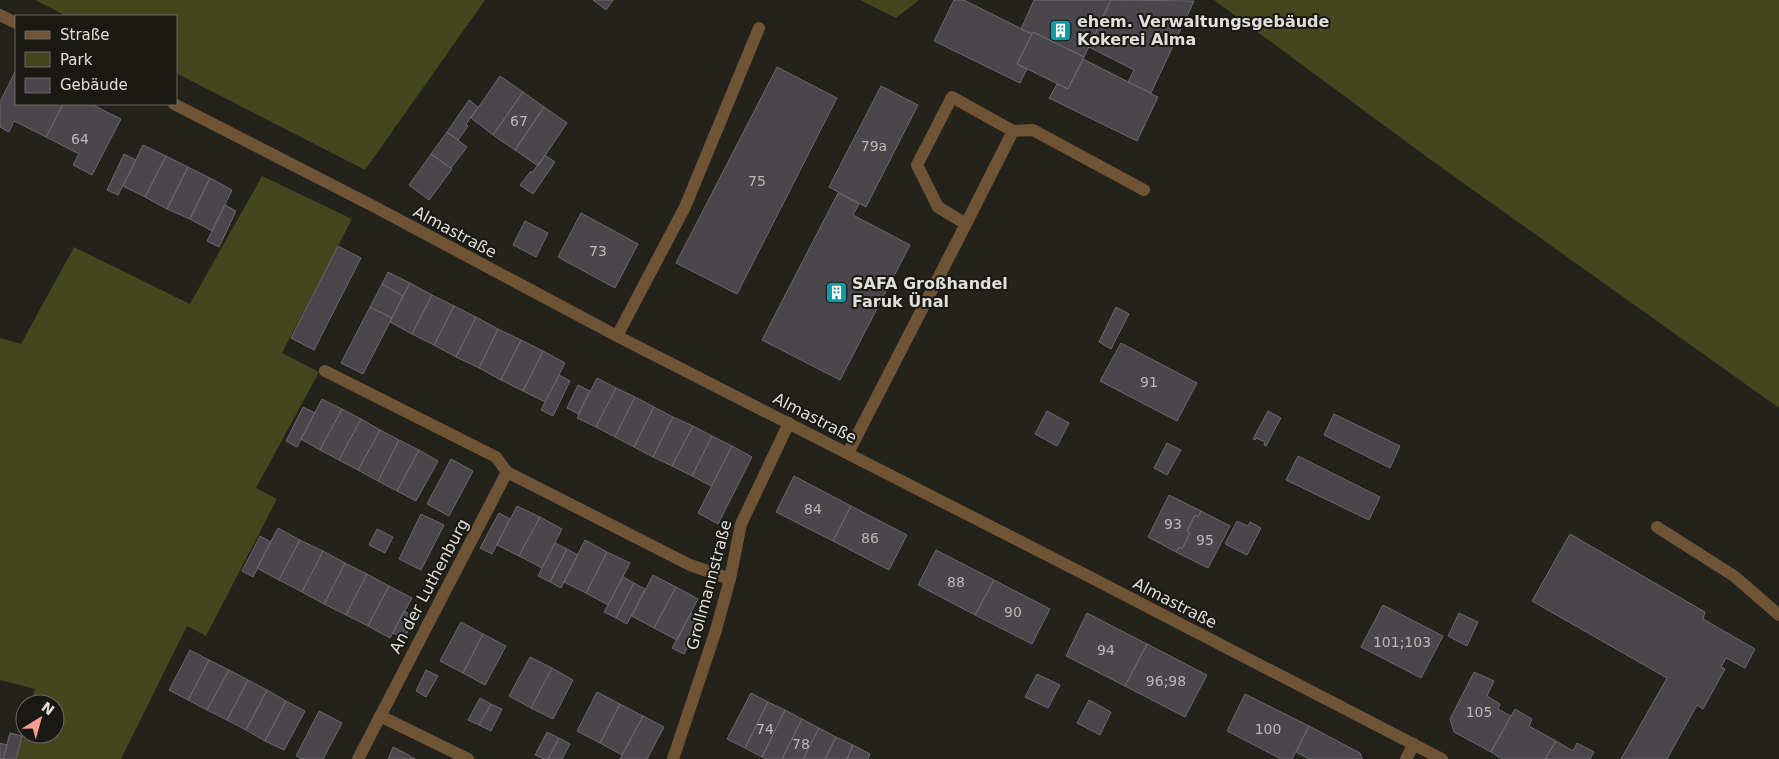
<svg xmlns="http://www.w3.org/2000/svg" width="1779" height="759" viewBox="0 0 1779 759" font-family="'DejaVu Sans',sans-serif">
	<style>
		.green { fill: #44461e }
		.building { fill: #4a464c; stroke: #6c676d }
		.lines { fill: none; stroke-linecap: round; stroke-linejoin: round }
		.service { stroke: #6e5434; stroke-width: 12 }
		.minor { stroke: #6e5434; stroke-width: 12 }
		.labels { text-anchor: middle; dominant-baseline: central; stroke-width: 4; stroke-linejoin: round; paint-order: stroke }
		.number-label { font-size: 14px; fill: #bab9b7 }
		.poi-label { font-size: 16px; font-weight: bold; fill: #e0dfdb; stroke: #191812; text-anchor: start }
		.street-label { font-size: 16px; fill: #e0dfdb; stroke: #191812 }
	</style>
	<rect width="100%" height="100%" fill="#23221b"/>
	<path class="green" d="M35 0H485L365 170 176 73V16H66Z
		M860 0H919L896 18Z
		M1214 0H1779V408L1431 160Z
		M262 176 352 219 282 353 319 372 256 488 277 499 206 636 187 626 121 759H16L25 726V734H55V704H31L35 689 0 680V338L21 344 74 247 190 304Z"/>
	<path class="building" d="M593 0H613L606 10Z
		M954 0H964L1032 34 1017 64 1027 69 1020 83 934 41Z
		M1034 0H1111L1084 57 1033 32 1032 34 1021 29Z
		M1111 0 1194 1 1151 93 1128 82 1134 70 1089 47Z
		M1033 32 1084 57 1068 89 1017 64Z
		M1083 59 1158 97 1137 141 1049 98 1057 84 1068 89Z
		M777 67 837 98 737 294 676 263Z
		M16 70V104H63L46 137 14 121 9 132 0 127V102Z
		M500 76 523 92 493 135 471 118Z
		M881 86 918 105 866 207 829 187Z
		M523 92 544 107 515 150 493 135Z
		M469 100 478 107 466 124 468 126 458 140 447 132Z
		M63 104H91L121 119 92 175 73 165 79 154 46 137Z
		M544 107 567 123 538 166 515 150Z
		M447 132 467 147 451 168 431 154Z
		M143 145 166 156 145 197 123 186Z
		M124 154 136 160 118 195 107 190Z
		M431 154 452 169 429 200 409 185Z
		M545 155 555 162 533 194 520 185 531 171 532 173Z
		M166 156 188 167 167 209 145 197Z
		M188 167 210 178 190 219 167 209Z
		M210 178 232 190 212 231 190 219Z
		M838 193 859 204 853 215 910 245 840 380 762 340Z
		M225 205 236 211 219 247 207 241Z
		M581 213 638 244 615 288 558 257Z
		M525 221 548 233 536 257 513 245Z
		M338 246 361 258 314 350 291 338Z
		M388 272 410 283 403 296 382 284Z
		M410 283 432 295 412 334 390 322Z
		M382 284 403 296 392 318 370 307Z
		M432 295 454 306 434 345 412 334Z
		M454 306 476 317 456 357 434 345Z
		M370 307 392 318 363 374 341 363Z
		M1116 307 1129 314 1111 349 1099 342Z
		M476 317 498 329 479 368 456 357Z
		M498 329 521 340 501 380 479 368Z
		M521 340 543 351 523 391 501 380Z
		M1121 343 1197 383 1177 421 1100 381Z
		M543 351 565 363 545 402 523 391Z
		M559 375 570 381 553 416 541 410Z
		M597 378 616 388 596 427 577 418Z
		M578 385 590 391 578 414 567 408Z
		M616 388 635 397 615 437 596 427Z
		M635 397 654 407 634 447 615 437Z
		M322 399 342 409 320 450 301 439Z
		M303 407 315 413 297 447 286 441Z
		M654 407 673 417 653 457 634 447Z
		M342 409 361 419 339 460 320 450Z
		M1047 411 1069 423 1057 446 1035 434Z
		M1268 411 1281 418 1266 446 1264 445 1265 442 1256 438 1255 440 1253 439Z
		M1334 414 1400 446 1390 468 1324 435Z
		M673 417 693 426 672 466 653 457Z
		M361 419 380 430 358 470 339 460Z
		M693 426 712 436 692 476 672 466Z
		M380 430 399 440 378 481 358 470Z
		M712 436 732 446 711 486 692 476Z
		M399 440 419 450 397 491 378 481Z
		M1167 443 1181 450 1167 475 1154 468Z
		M732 446 752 457 718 524 698 513Z
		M419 450 438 461 416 501 397 491Z
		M1298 456 1380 497 1369 520 1286 480Z
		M451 459 473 471 449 516 427 504Z
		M794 476 851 506 833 541 776 512Z
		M1169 495 1201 511 1198 517 1195 515 1187 531 1190 533 1182 549 1179 547 1176 552 1148 537Z
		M517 506 540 517 519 556 497 545Z
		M851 506 907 535 889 570 833 541Z
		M1201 511 1230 526 1208 568 1176 552 1179 547 1182 549 1190 533 1187 531 1195 515 1198 517Z
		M499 513 510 519 492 554 480 548Z
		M421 514 444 525 421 570 399 559Z
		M540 517 562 529 542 568 519 556Z
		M1237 521 1248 526 1250 522 1261 528 1247 555 1225 544Z
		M278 528 300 540 279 580 257 568Z
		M377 529 393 537 385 553 369 545Z
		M1570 534 1705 612 1703 619 1755 649 1745 668 1726 658 1721 667 1725 669 1703 709 1697 705 1667 759H1621L1667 678 1532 601Z
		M260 536 271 542 253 577 242 571Z
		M300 540 323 551 302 592 279 580Z
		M585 540 607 552 586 593 564 582Z
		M555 543 567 549 550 582 538 576Z
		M567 549 578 555 561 588 550 582Z
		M936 550 994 580 975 615 918 585Z
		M323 551 345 563 324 604 302 592Z
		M607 552 630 563 608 605 586 593Z
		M345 563 367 574 346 615 324 604Z
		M367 574 389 586 368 626 346 615Z
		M653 575 676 587 654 628 632 616Z
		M623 577 634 583 616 618 604 612Z
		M994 580 1050 609 1032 644 975 615Z
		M634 583 645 589 627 624 616 618Z
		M389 586 412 598 390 638 368 626Z
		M676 587 698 599 677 640 654 628Z
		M1383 605 1443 636 1421 678 1361 647Z
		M404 611 415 617 404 639 393 633Z
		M691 613 702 619 684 654 672 648Z
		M1087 613 1147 644 1125 686 1066 656Z
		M1459 613 1478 622 1467 646 1448 636Z
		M461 622 483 634 463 673 440 661Z
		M483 634 506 646 485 685 463 673Z
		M1147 644 1207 675 1185 717 1125 686Z
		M190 650 209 660 188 700 169 690Z
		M530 657 552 668 531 708 509 696Z
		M209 660 229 670 207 710 188 700Z
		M552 668 573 680 553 719 531 708Z
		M229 670 248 680 227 720 207 710Z
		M426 670 438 676 426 697 416 691Z
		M1474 672 1494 681 1487 696 1500 704 1498 709 1511 716 1491 752 1454 732 1450 719Z
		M1037 674 1060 685 1048 708 1025 697Z
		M248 680 267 690 246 730 227 720Z
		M267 690 286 701 265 741 246 730Z
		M597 692 620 704 600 743 577 731Z
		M751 693 768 702 745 748 727 739Z
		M1245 694 1309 726 1292 759H1281L1227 731Z
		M480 698 491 704 479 725 468 720Z
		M1089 700 1111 712 1100 735 1077 723Z
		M286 701 305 711 284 750 265 741Z
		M768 702 785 710 762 757 745 748Z
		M491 704 502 709 491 731 479 725Z
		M620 704 643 716 622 755 600 743Z
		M1515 709 1532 719 1529 726 1556 741 1545 759H1502L1491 752Z
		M785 710 802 719 782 759H766L762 757Z
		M319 711 342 723 323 759H302L296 756Z
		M643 716 664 727 647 759H620Z
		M802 719 819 728 803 759H782Z
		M1309 726 1360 753 1362 759H1309L1296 752Z
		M819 728 836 737 825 759H803Z
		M547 732 559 738 548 759H544L535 755Z
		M10 733 22 736 16 759H3Z
		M836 737 853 745 847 759H825Z
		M559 738 570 744 562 759H548Z
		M1556 741 1573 751 1577 743 1594 752 1590 759H1545Z
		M0 743 7 745 3 759H0Z
		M853 745 870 754 868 759H847Z
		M393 747 407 754 415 759H388Z"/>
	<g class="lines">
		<path class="service" d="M1013 131 1033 130 1144 190
			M617 336 685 207 759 28
			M848 453 966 224 938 207 917 165 952 97 1013 131 966 224
			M1657 527 1734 576 1779 615
			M1406 759 1414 744"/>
		<path class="minor" d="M0 15 16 23
			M174 104 375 207 617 336 1086 575 1442 759
			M325 371 496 457 507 472 690 565 730 579
			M380 716 468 759
			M358 759 507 472
			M673 759 716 630 730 579 741 524 789 423"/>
	</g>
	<defs>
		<symbol id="building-square" viewBox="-11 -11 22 22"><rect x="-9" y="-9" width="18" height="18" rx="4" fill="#0f9aa8" stroke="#191812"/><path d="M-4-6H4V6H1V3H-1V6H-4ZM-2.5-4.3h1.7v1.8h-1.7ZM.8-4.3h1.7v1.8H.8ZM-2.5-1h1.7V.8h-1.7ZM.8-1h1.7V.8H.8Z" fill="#fff"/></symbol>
	</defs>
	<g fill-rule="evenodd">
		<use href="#building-square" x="1048" y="18" width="25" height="25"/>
		<use href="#building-square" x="824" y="280" width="25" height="25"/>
	</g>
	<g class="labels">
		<g class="number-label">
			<text x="519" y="121">67</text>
			<text x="80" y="139">64</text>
			<text x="874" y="146">79a</text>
			<text x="757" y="181">75</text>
			<text x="598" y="251">73</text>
			<text x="1149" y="382">91</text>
			<text x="813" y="509">84</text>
			<text x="1173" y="524">93</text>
			<text x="870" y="538">86</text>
			<text x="1205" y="540">95</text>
			<text x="956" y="582">88</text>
			<text x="1013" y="612">90</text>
			<text x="1402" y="642">101;103</text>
			<text x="1106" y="650">94</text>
			<text x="1166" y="681">96;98</text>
			<text x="1479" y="712">105</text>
			<text x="765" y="729">74</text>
			<text x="1268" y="729">100</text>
			<text x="801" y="744">78</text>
		</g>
		<g class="poi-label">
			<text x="1077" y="21">ehem. Verwaltungsgebäude<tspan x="1077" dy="18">Kokerei Alma</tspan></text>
			<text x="852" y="283">SAFA Großhandel<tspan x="852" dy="18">Faruk Ünal</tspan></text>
		</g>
		<g class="street-label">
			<text transform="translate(455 232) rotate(28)">Almastraße</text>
			<text transform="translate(815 418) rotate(27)">Almastraße</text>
			<text transform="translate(709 585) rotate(-75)">Grollmannstraße</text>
			<text transform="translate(429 586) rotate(-62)">An der Luthenburg</text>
			<text transform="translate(1175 603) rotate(27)">Almastraße</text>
		</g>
	</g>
	<rect x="15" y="15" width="162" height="90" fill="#191812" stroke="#696862"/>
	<rect x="25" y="31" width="25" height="8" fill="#6e5434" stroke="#696862"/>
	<text x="60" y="40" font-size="15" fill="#e0dfdb">Straße</text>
	<rect x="25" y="52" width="25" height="15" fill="#44461e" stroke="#696862"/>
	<text x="60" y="65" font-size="15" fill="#e0dfdb">Park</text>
	<rect x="25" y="78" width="25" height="15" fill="#4a464c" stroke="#696862"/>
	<text x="60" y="90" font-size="15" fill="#e0dfdb">Gebäude</text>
	<g transform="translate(40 719) rotate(37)"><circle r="24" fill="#191812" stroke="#696862"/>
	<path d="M0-4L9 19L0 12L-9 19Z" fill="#f59c91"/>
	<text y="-8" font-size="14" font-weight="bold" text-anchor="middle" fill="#e0dfdb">N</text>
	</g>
</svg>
